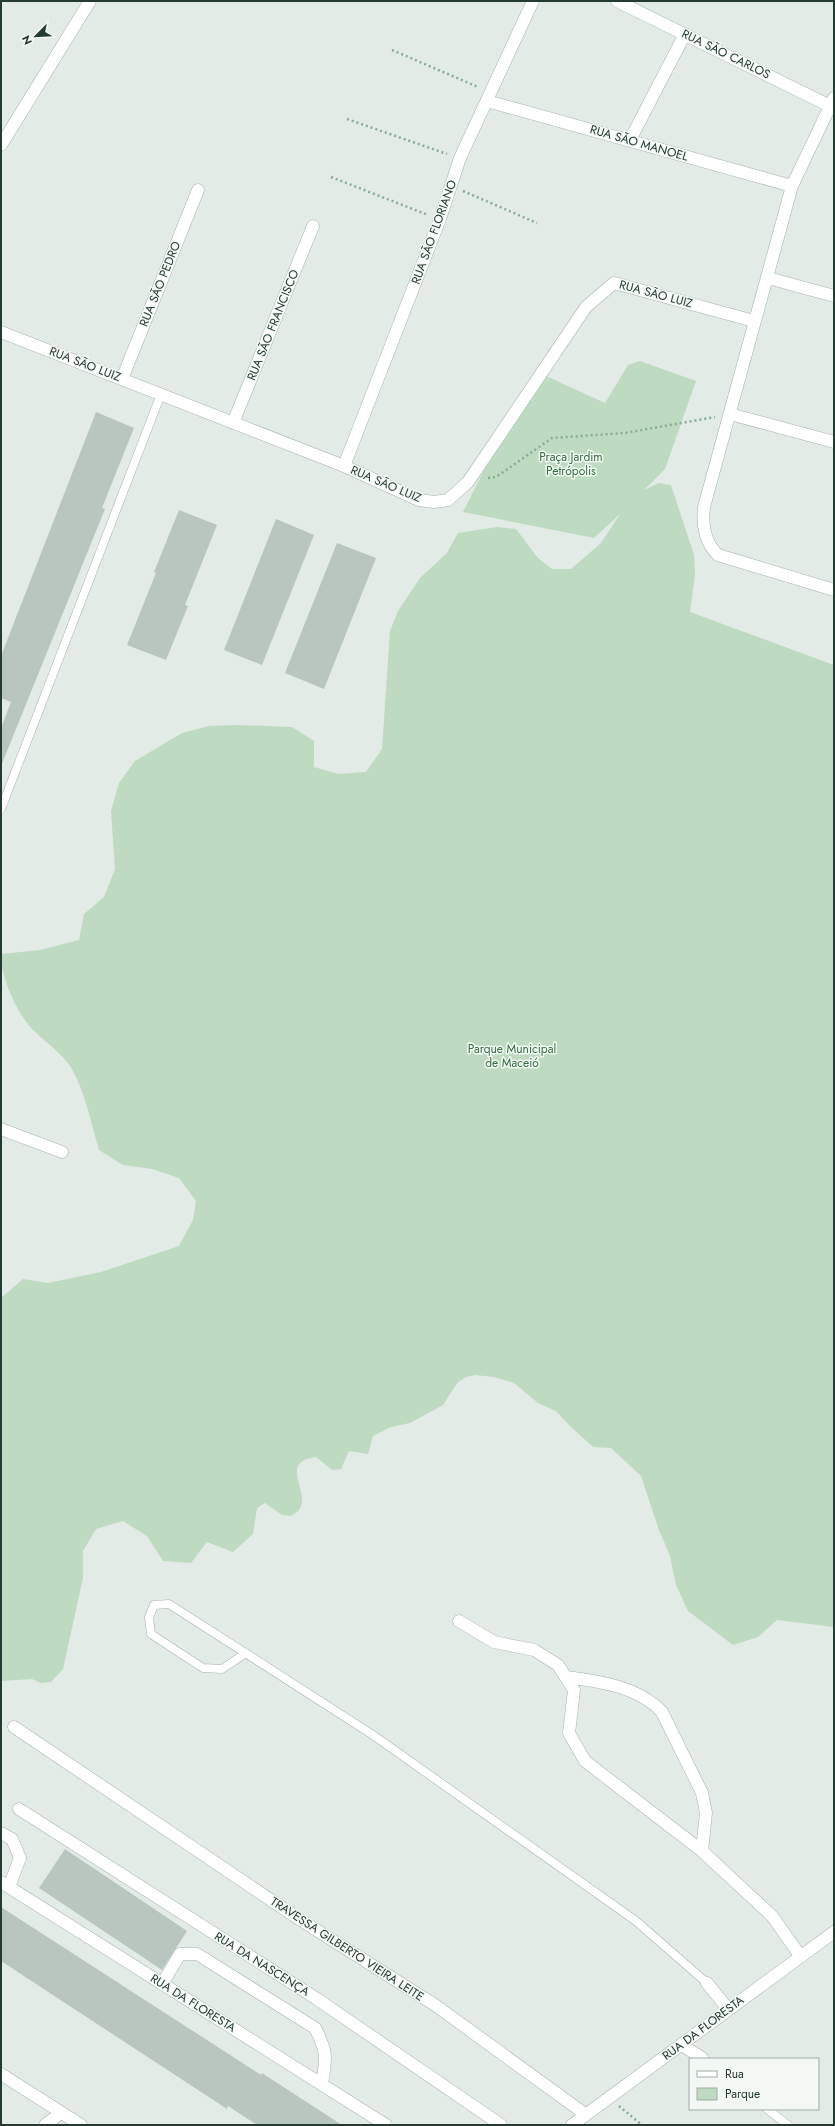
<svg xmlns="http://www.w3.org/2000/svg" width="835" height="2126" viewBox="0 0 835 2126" font-family="Jost,sans-serif">
	<style>
		.green { fill: #bedac1 }
		.building { fill: #b8c6bf }
		.lines { fill: none; stroke-linecap: round; stroke-linejoin: round }
		.lane-casing { stroke: #a6b3ac; stroke-width: 9 }
		.street-casing { stroke: #a6b3ac; stroke-width: 13 }
		.path { stroke: #86ac9a; stroke-width: 2.5; stroke-dasharray: 2 3; stroke-linecap: butt }
		.lane { stroke: #fff; stroke-width: 8 }
		.street { stroke: #fff; stroke-width: 12 }
		.labels { text-anchor: middle; dominant-baseline: central; stroke-width: 3; stroke-linejoin: round; paint-order: stroke }
		.street-label { font-size: 12px; fill: #243b31; stroke: #f3f8f5 }
		.park-label { font-size: 12px; fill: #336d41; stroke: #f3f8f5 }
	</style>
	<rect width="100%" height="100%" fill="#e3ebe6"/>
	<path class="green" d="M640 361 696 381 665 469 644 490 659 483 671 485 694 555 695 574 690 612 834 665V1627L777 1620 758 1637 733 1645 688 1611 676 1585 670 1556 659 1530 641 1476 611 1448 593 1447 570 1426 556 1411 538 1403 514 1383 494 1377 475 1375 466 1377 458 1382 443 1405 410 1423 391 1427 373 1436 368 1454 349 1451 341 1469 332 1470 316 1457C277 1462 312 1492 299 1510 298 1512 293 1514 291 1516L282 1515 265 1503 257 1508 253 1534 233 1552 207 1542 191 1563 163 1561 147 1536 123 1521 96 1529 83 1551V1578L63 1669 51 1682 41 1683 32 1679 1 1681V1298L23 1279 48 1283 101 1272 179 1246 193 1220 196 1201 179 1178 152 1169 123 1165 99 1150C91 1123 86 1095 73 1071 63 1053 46 1043 32 1029 16 1011 1 978 1 954L40 950 79 940 84 914 104 897 115 869 111 811 119 783 135 761 182 733 209 726 237 725 292 727 314 741V767L338 774 366 772 382 749 390 631 398 611 420 578 447 553 458 533 497 527 516 529 538 558 552 569H571L601 543 620 514 594 538 463 512 483 472 546 376 605 403 628 365Z"/>
	<path class="building" d="M96 412 134 428 102 508 105 509 1 766V728L11 702 1 698V656Z
		M179 510 217 525 185 605 188 606 166 660 127 645 156 573 154 572Z
		M276 519 314 535 262 665 224 650Z
		M337 543 376 558 324 689 285 673Z
		M65 1849 187 1931 162 1970 39 1888Z
		M1 1907 261 2075 262 2073 342 2125H257L228 2106 227 2109 1 1961Z"/>
	<g class="lines">
		<defs>
			<path id="lane" d="M1 809 161 394
				M246 1653 222 1669 203 1668 151 1634 149 1617 154 1605 169 1604 373 1735 636 1921 707 1983
				M767 2109 788 2125"/>
			<path id="street" d="M617 1 834 108
				M834 98 792 186 704 507C702 524 705 543 718 555L834 590
				M487 101 792 186
				M630 140 685 34
				M1 145 90 1
				M768 278 834 296
				M1 332 344 466 419 500 434 502 448 500 468 482 586 307 614 283 754 321
				M122 379 198 190
				M730 414 834 442
				M233 423 313 226
				M344 466 440 219 460 158 533 1
				M1 1129 62 1152
				M459 1621 494 1642 534 1650 558 1665 574 1690 569 1733 585 1761 702 1851 772 1916 801 1957
				M566 1677C599 1681 639 1687 662 1712L702 1793 706 1813 702 1851
				M14 1727 299 1919 435 2005 585 2114
				M19 1809 317 1999 501 2125
				M1 1833 12 1839 20 1858 9 1887
				M1 1882 386 2125
				M707 1983 728 2009
				M162 1984 180 1954H197L315 2028C328 2053 326 2058 322 2084
				M682 2045 702 2058
				M1 2074 81 2125
				M45 2125 61 2113
				M572 2125 834 1932"/>
		</defs>
		<use href="#lane" class="lane-casing"/>
		<use href="#street" class="street-casing"/>
		<path class="path" d="M392 50 478 87
			M347 119 447 154
			M331 177 428 215
			M463 191 537 223
			M488 478 496 477 552 438 625 433 715 417
			M619 2106 642 2125"/>
		<use href="#lane" class="lane"/>
		<use href="#street" class="street"/>
	</g>
	<g class="labels">
		<g class="street-label">
			<text transform="translate(726 54) rotate(26)">RUA SÃO CARLOS</text>
			<text transform="translate(639 143) rotate(16)">RUA SÃO MANOEL</text>
			<text transform="translate(434 232) rotate(-70)">RUA SÃO FLORIANO</text>
			<text transform="translate(160 284) rotate(-68)">RUA SÃO PEDRO</text>
			<text transform="translate(656 294) rotate(15)">RUA SÃO LUIZ</text>
			<text transform="translate(273 325) rotate(-68)">RUA SÃO FRANCISCO</text>
			<text transform="translate(85 364) rotate(21)">RUA SÃO LUIZ</text>
			<text transform="translate(386 484) rotate(23)">RUA SÃO LUIZ</text>
			<text transform="translate(347 1949) rotate(33)">TRAVESSA GILBERTO VIEIRA LEITE</text>
			<text transform="translate(262 1964) rotate(32)">RUA DA NASCENÇA</text>
			<text transform="translate(193 2003) rotate(32)">RUA DA FLORESTA</text>
			<text transform="translate(703 2028) rotate(-37)">RUA DA FLORESTA</text>
		</g>
		<g class="park-label">
			<text x="571" y="457">Praça Jardim<tspan x="571" dy="14">Petrópolis</tspan></text>
			<text x="512" y="1049">Parque Municipal<tspan x="512" dy="14">de Maceió</tspan></text>
		</g>
	</g>
	<rect width="835" height="2126" fill="none" stroke="#243b31" stroke-width="4"/>
	<rect x="689" y="2058" width="130" height="52" fill="#f3f8f5" stroke="#a0aca7"/>
	<rect x="697" y="2071" width="20" height="6" fill="#ffffff" stroke="#a0aca7"/>
	<text x="725" y="2078" font-size="12" fill="#243b31">Rua</text>
	<rect x="697" y="2088" width="20" height="12" fill="#bedac1" stroke="#a0aca7"/>
	<text x="725" y="2098" font-size="12" fill="#243b31">Parque</text>
	<g transform="translate(36 36) rotate(246)" stroke="#f3f8f5" stroke-width="3" paint-order="stroke">
	<path d="M0-3L7 15L0 10L-7 15Z" fill="#243b31"/>
	<text y="-6" font-size="11" font-weight="bold" text-anchor="middle" fill="#243b31">N</text>
	</g>
</svg>
